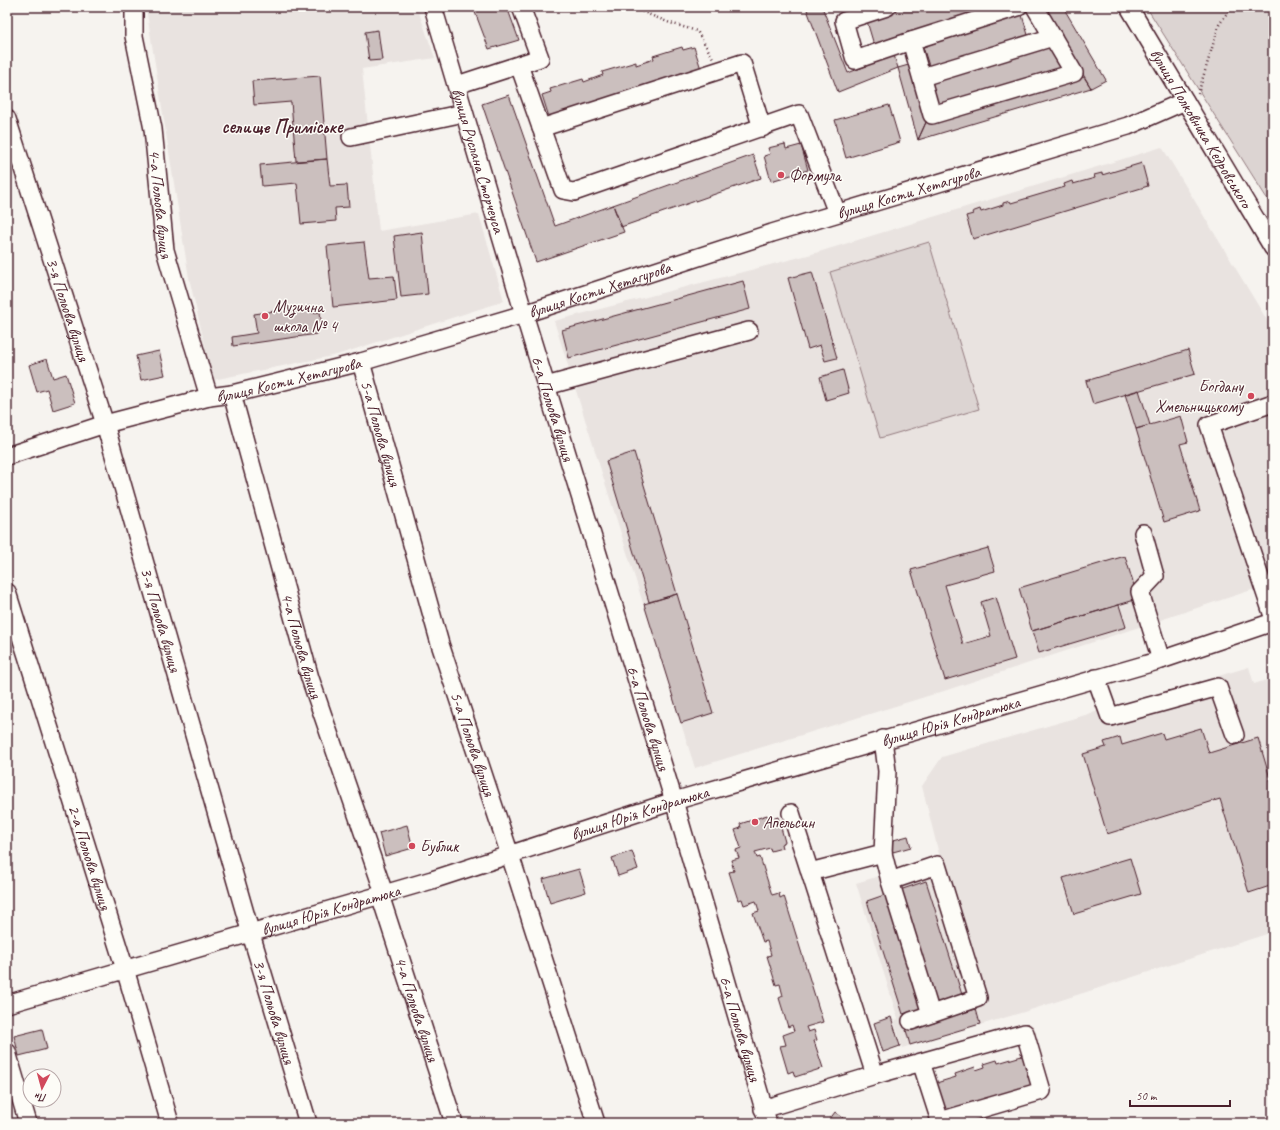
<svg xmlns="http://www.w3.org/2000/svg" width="1280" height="1130" viewBox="0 0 1280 1130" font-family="Caveat,sans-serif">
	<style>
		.built { fill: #e9e3e0 }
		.green { fill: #dcd4d2; stroke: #937a7e }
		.building { fill: #cbbfbe; stroke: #4a1f2b }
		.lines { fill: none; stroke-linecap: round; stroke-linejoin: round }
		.minor-casing { stroke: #4a1f2b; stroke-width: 20 }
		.path { stroke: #4a1f2b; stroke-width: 2.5; stroke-dasharray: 1 3; stroke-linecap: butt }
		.minor { stroke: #fdfcf7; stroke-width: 17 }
		.poi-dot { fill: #d1495b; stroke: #fdfcf7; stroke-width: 1.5 }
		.labels { text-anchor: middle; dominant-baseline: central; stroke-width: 3; stroke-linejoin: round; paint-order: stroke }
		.street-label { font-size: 17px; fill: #4a1f2b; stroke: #fdfcf7 }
		.poi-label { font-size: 17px; fill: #4a1f2b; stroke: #fdfcf7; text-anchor: start }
		.quarter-label { font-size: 19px; font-weight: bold; fill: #4a1f2b; stroke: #fdfcf7 }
	</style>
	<rect width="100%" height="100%" fill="#f6f3ef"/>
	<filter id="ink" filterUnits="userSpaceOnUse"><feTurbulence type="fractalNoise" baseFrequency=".025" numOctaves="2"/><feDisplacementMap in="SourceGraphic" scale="8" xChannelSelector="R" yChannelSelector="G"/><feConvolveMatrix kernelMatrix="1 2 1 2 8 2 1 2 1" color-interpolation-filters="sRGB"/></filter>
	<g filter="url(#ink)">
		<path class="built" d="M146 7H417L435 58 362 69 379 231 479 214 504 301 337 355 213 380 189 278Z
			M1162 147 1273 330V583L944 691 695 768 554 321 812 254Z
			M1249 667 1254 684 1273 678V932L1024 1012 902 1048 894 1021 898 1019 856 883 940 858 922 786 942 757Z"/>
		<path class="green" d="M1146 7H1273V208L1147 8Z
			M929 242 979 409 880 438 830 272Z"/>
		<path class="building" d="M473 7H507L519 40 489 49Z
			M806 7H822L848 73 894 55 898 68 838 92Z
			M901 7H998L874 45 866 18Z
			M1044 7H1063L1106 80 1091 88Z
			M1021 12 1029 38 930 69 922 44Z
			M378 30 382 60 369 61 365 32Z
			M1048 46 1064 71 938 107 930 79Z
			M682 47 683 50 694 47 701 69 549 117 542 95 551 92 550 89 583 79 584 82 603 75 602 72 636 62V65L654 59 653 56Z
			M912 64 927 120 918 140 898 68Z
			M320 76 327 159 296 161 291 102 254 105 252 81Z
			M1084 77 1091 88 918 140 927 120Z
			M509 95 555 226 613 205 624 232 536 262 482 104Z
			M889 105 900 142 846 158 835 120Z
			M785 144 786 149 801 145 808 170 771 181 764 156 770 154 768 148Z
			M753 155 761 178 621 227 613 205Z
			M327 159 330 186 347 185 349 207 335 208 336 221 301 224 297 183 262 186 260 165Z
			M1142 163 1148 186 973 239 966 216 973 214 972 212 980 209 981 212 1003 205V203L1010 201 1011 203 1065 187 1064 184 1072 181 1073 184 1095 178 1094 175 1102 173V175Z
			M422 232 428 294 401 297 394 236Z
			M364 242 369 278 394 276 397 300 333 307 327 246Z
			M812 272 837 358 825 361 820 345 808 349 788 278Z
			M743 281 750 309 569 358 562 330Z
			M311 306 312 313 320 312 322 327 316 328 317 334 233 346 232 337 257 333 254 314Z
			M1188 350 1195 374 1093 404 1086 381Z
			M159 351 165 375 141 380 136 356Z
			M47 359 53 378 66 374 75 403 53 410 47 389 37 392 29 365Z
			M843 370 849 393 826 400 820 377Z
			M1139 390 1150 425 1136 429 1125 394Z
			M1181 416 1188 442 1180 444 1200 511 1164 522 1136 429Z
			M634 452 677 594 649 602 606 461Z
			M988 548 995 571 945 585 963 644 991 636 981 602 996 597 1015 659 945 680 911 570Z
			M1125 556 1138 599 1032 631 1019 588Z
			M677 594 713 713 681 723 644 604Z
			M1119 605 1126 627 1039 653 1032 631Z
			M1201 728 1209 753 1258 738 1273 788V885L1249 893 1220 799 1107 834 1083 754 1106 747 1104 742 1120 737 1122 745 1162 733 1164 739Z
			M767 815 769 820 778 817 785 842 781 844 782 848 771 851 770 848 755 852 757 858 760 857 772 895 779 893 780 898 784 896 823 1022 806 1027 808 1032 814 1030 817 1040 814 1041 823 1068 795 1077 793 1071 788 1073 780 1046 786 1045 783 1035 794 1031 792 1025 788 1027 779 998 783 996 780 984 776 985 767 956 771 955 767 941 763 942 753 913 759 911 756 901 744 905 742 899 738 900 729 872 734 871 731 860 739 858 736 850 741 848 735 830 741 828 740 824Z
			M407 825 413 848 385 856 379 833Z
			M908 836 911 847 893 852 890 841Z
			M632 851 638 869 618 876 612 858Z
			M1130 858 1141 894 1074 914 1063 878Z
			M579 869 586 892 550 903 543 879Z
			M926 881 964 1001 938 1009 900 890Z
			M890 893 926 1007 903 1014 867 901Z
			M976 1009 980 1024 910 1045 906 1030Z
			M891 1017 900 1046 883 1052 874 1023Z
			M42 1029 47 1049 19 1056 14 1036Z
			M1025 1055 1034 1085 943 1114 933 1084 956 1077 955 1074 975 1067 976 1070 985 1067 984 1064 997 1060 998 1063Z
			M835 1112 850 1123H827Z"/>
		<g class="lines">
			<defs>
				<g id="minor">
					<path id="s1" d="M134 7V36L153 129 165 250 209 397"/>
					<path id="s2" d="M433 7 524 314 674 801 768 1123"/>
					<path d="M887 7 844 21 855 60 911 41"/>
					<path d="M1018 7 911 41 932 115 1074 73 1035 7"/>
					<path id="s3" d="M1129 7 1273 248"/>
					<path d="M519 65 563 190 574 192 799 114 837 213"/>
					<path d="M922 77 1053 37"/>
					<path d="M457 85 540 58 521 7"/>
					<path id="s4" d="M7 119 105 424 251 934 308 1123"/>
					<path d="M541 128 742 63 762 128"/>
					<path d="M351 137 464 113"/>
					<path id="s5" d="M361 362 440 644 510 855 596 1123"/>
					<path d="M546 386 749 331"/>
					<path id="s6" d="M232 394 310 678 384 893"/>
					<path d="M1273 403 1209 425 1273 616"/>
					<path id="s7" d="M7 456 105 424 209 397 232 394 361 362 524 314 772 233 1128 126 1185 101"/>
					<path d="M1143 533 1155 576 1140 592 1161 660"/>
					<path id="s8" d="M7 592 125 969 170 1123"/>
					<path d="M1096 678 1110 717 1218 687 1235 735"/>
					<path d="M883 853 890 881 937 865 978 998 911 1021"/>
					<path d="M810 872 883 853 887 771 883 739"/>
					<path d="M890 881 931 1014"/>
					<path id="s9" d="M380 895 454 1123"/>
					<path id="s10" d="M7 1004 432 880 674 801 1161 660 1273 622"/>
					<path d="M7 1052 28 1123"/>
					<path d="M875 1075 1025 1033 1042 1091 940 1121 921 1062"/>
					<path d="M763 1109 875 1075 791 813"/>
				</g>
			</defs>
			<use href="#minor" class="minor-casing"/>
			<path class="path" d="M631 7 670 23 697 31 713 58
				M1198 94 1219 25 1231 7"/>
			<use href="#minor" class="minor"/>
		</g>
	</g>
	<g class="poi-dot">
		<circle cx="781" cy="175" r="4"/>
		<circle cx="265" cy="316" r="4"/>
		<circle cx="1251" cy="396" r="4"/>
		<circle cx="755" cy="822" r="4"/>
		<circle cx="412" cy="846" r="4"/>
	</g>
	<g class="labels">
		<g class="street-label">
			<text stroke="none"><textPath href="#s3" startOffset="141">вулиця Полковника Кедровського</textPath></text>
			<text stroke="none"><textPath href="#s2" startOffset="160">вулиця Руслана Сторчеуса</textPath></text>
			<text stroke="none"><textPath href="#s7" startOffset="940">вулиця Кости Хетагурова</textPath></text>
			<text stroke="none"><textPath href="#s1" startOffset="199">4-а Польова вулиця</textPath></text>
			<text stroke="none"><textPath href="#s7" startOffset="616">вулиця Кости Хетагурова</textPath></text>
			<text stroke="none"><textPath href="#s4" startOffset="200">3-я Польова вулиця</textPath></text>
			<text stroke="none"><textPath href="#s7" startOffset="292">вулиця Кости Хетагурова</textPath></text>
			<text stroke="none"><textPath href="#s2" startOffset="419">6-а Польова вулиця</textPath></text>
			<text stroke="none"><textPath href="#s5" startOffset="74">5-а Польова вулиця</textPath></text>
			<text stroke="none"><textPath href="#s4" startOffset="524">3-я Польова вулиця</textPath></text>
			<text stroke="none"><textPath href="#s6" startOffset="261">4-а Польова вулиця</textPath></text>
			<text stroke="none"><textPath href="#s2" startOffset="743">6-а Польова вулиця</textPath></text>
			<text stroke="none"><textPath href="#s10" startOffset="985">вулиця Юрія Кондратюка</textPath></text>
			<text stroke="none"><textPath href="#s5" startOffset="398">5-а Польова вулиця</textPath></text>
			<text stroke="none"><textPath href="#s10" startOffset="661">вулиця Юрія Кондратюка</textPath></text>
			<text stroke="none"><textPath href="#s8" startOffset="278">2-а Польова вулиця</textPath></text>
			<text stroke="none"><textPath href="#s10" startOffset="337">вулиця Юрія Кондратюка</textPath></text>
			<text stroke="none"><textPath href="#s9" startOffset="120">4-а Польова вулиця</textPath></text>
			<text stroke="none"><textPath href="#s4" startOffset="932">3-я Польова вулиця</textPath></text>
			<text stroke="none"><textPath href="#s2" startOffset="1067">6-а Польова вулиця</textPath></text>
		</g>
		<g class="poi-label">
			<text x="789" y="175">Формула</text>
			<text x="273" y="306">Музична<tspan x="273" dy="20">школа № 4</tspan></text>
			<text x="1243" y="386" text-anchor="end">Богдану<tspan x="1243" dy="20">Хмельницькому</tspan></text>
			<text x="763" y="822">Апельсин</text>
			<text x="420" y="846">Бублик</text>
		</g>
		<g class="quarter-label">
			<text x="282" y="127">селище Приміське</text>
		</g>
	</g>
	<rect width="1280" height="1130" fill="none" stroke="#fdfcf7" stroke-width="24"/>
	<rect x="12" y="12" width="1256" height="1106" fill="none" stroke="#4a1f2b" stroke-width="1.5" filter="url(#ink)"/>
	<g transform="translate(42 1088) rotate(186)"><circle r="19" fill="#fdfcf7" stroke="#b5a4a5"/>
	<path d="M0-3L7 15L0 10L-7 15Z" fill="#d1495b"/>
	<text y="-6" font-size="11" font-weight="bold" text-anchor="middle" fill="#4a1f2b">Пн</text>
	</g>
	<path d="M1130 1100v6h100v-6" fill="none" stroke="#4a1f2b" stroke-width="2"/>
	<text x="1136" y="1100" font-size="12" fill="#4a1f2b" stroke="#fdfcf7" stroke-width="3" paint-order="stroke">50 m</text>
</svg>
